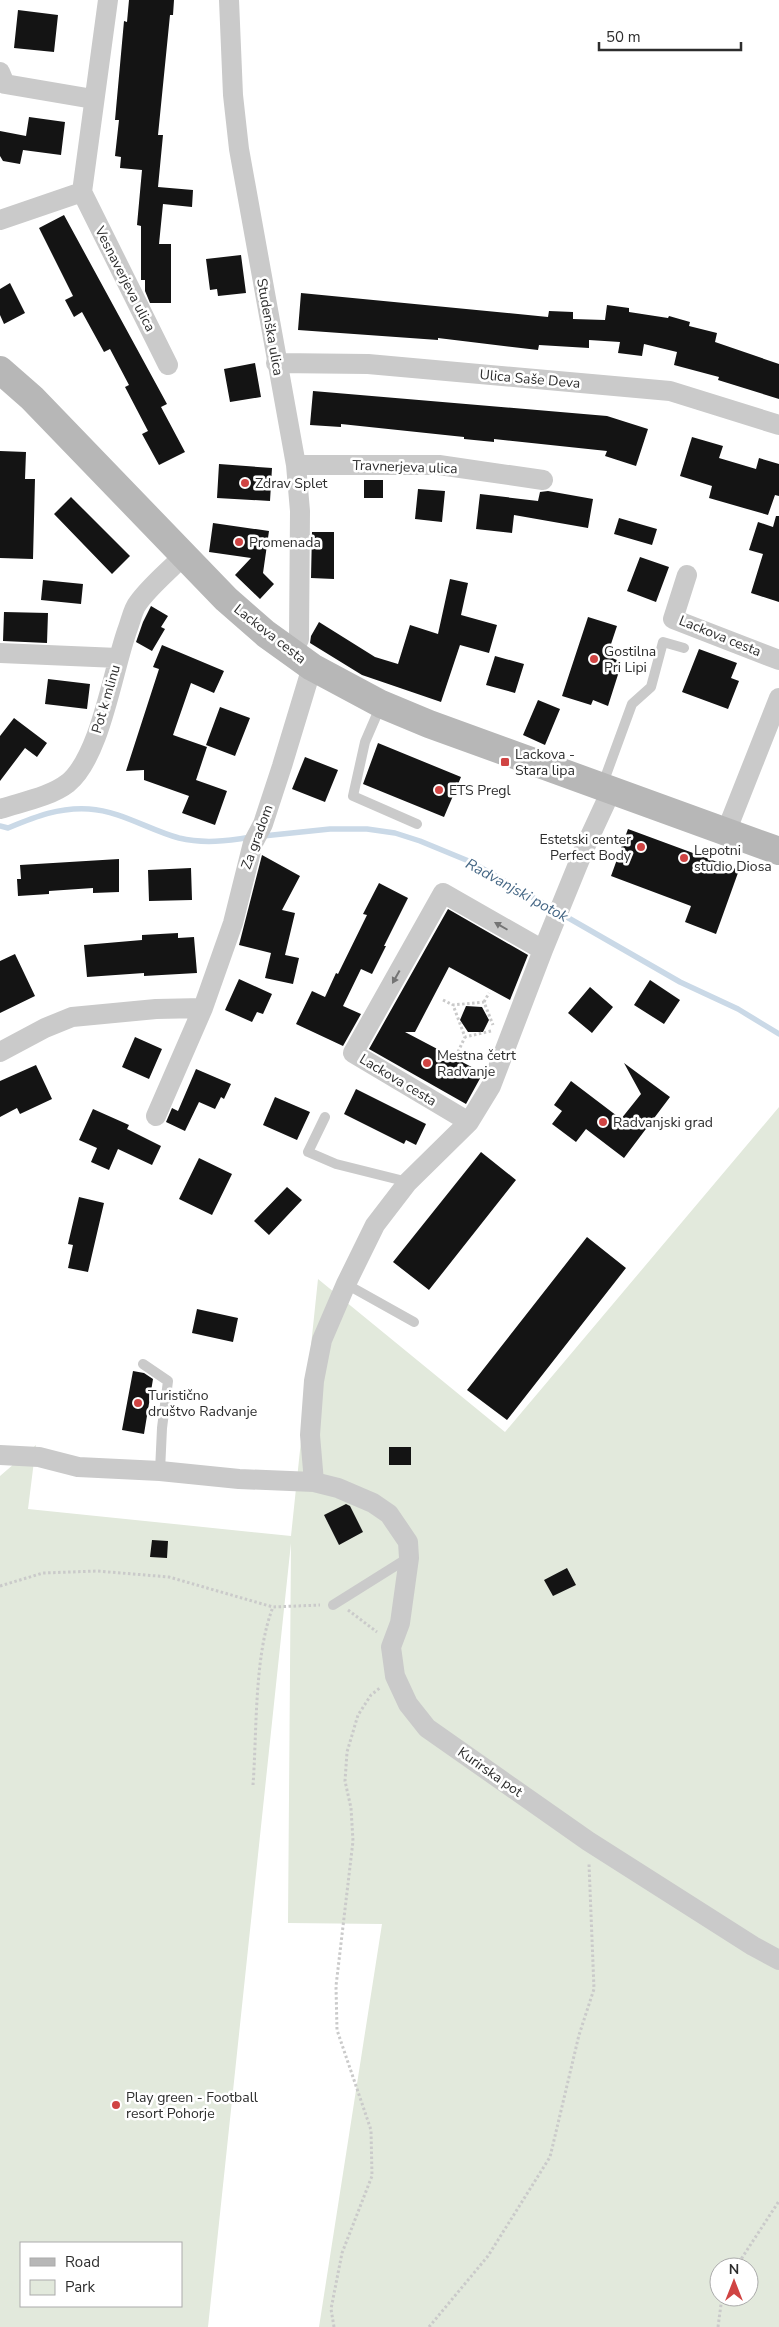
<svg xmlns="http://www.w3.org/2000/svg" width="779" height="2327" viewBox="0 0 779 2327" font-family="'Nunito Sans',sans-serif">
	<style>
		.green { fill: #e2e9dc; fill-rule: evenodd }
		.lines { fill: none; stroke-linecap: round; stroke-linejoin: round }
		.stream { stroke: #cad9e7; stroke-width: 5.5 }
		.building { fill: #141414 }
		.path { stroke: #cacaca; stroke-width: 3; stroke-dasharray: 2.5 2.5; stroke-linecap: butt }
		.lane { stroke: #cacaca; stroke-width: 10 }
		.street { stroke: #cacaca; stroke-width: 20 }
		.secondary { stroke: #b7b7b7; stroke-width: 28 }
		.oneway { fill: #747474 }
		.poi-dot { fill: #d04443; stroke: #fff; stroke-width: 2 }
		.labels { text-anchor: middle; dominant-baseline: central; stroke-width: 5; stroke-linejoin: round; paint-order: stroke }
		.street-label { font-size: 14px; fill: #2d2d2d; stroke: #fff }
		.poi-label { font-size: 14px; fill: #2d2d2d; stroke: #fff; text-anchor: start }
		.water-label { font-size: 15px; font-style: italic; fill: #456785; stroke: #fff }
	</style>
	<rect width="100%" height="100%" fill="#fff"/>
	<path class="green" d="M779 1107V2327H319L382 1924 288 1923 291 1543 208 2327H0V1476L36 1445 28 1509 291 1536 318 1279 505 1432ZM21 2243H181V2306H21ZM719 2267H749V2297H719Z"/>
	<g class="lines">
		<path class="stream" d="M0 826 8 828C35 817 59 807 89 809 121 811 149 830 179 838 204 844 227 841 251 837
			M263 836 330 829H367L395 833 420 841 471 862 680 982 738 1009 779 1034"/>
	</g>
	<path class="building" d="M129 0H174L173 15H170L158 135H163L158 187 193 190 192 207 163 204 159 244H171V303H150L145 291V280H141V226L137 225 142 170 120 168 121 157 115 156 119 120H115L124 21 127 22Z
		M18 10 58 15 54 52 14 48Z
		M29 117 65 122 61 155 23 150 20 164 3 161 0 156V131L26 136Z
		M64 215 167 404 161 407 185 452 159 465 142 434 148 431 125 387 129 385 110 349 104 352 82 312 74 317 65 300 73 296 39 228Z
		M241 255 246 293 218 296 217 289 210 290 206 259Z
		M10 283 25 313 4 324 0 315V289Z
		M301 293 548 317 549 311 573 312V319L605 320 607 305 629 308V312L668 318 669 316 690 322 689 326 717 333 715 342 779 364V399L718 380 719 377 674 365 677 352 644 344 642 356 618 353 620 342 589 340V348L539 345 538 350 438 338V340L298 330Z
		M255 363 261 397 230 402 224 369Z
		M313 391 607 416 648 429 636 466 605 456 607 451 494 439V442L464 439V437L341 424V427L310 425Z
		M692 437 723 446 719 458 756 469 759 458 779 464V496L775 495 768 515 709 498 712 486 680 476Z
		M0 451 26 452 25 479H35L33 559 0 558Z
		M219 464 272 468 270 501 217 498Z
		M364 480H383V498H364Z
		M418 489 445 491 442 522 415 519Z
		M548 491 593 499 588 528 514 515 512 533 476 529 480 494 538 501 540 492Z
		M71 497 130 556 112 574 54 514Z
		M776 516H779V602L751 593 763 554 749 550 758 522 773 527Z
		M619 518 657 529 652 545 614 534Z
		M213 523 269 531 263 573 274 584 260 599 235 575 251 558 209 552Z
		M312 532H334V579L311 578Z
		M640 557 669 567 656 602 627 591Z
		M450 579 468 583 461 615 497 625 489 653 460 645 441 702 362 675 310 643 311 636 319 622 375 657 398 664 410 625 438 634Z
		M43 580 83 584 81 604 41 600Z
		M151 606 168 616 161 627 165 629 152 651 136 642 143 622Z
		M4 612 48 613 47 643 3 641Z
		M588 617 617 626 607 656 622 662 608 706 593 700 591 705 562 696Z
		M162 645 224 671 214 693 191 683 173 735 207 747 196 780 227 791 215 825 182 813 189 796 144 780V770L126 771 159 669 153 667Z
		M699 649 737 663 731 678 739 681 728 709 682 692Z
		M495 656 524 664 515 693 486 685Z
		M48 679 90 684 87 709 45 704Z
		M538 700 560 709 545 745 523 735Z
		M220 707 250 718 235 756 206 745Z
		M14 718 47 743 37 757 25 748 0 781V736Z
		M378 743 461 777 444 817 363 784Z
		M305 757 338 770 325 802 292 789Z
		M628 829 739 870 716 934 685 922 691 906 611 876Z
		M262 855 300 876 282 910 295 913 285 955 299 958 293 984 265 978 271 953 239 945Z
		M119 859V892L93 893V888L49 891V894L18 896 17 879H21L20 865Z
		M191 868 192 900 149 901 148 870Z
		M379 883 408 898 384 946H386L372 974 361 969 343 1006 361 1014 343 1046 296 1024 312 991 325 997 336 973 338 974 367 915 363 914Z
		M448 909 528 955 510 1000 449 967 415 1032H405L483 1073 466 1104 369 1049Z
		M178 933V938L194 937 197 973 144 976V973L87 977 84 945 142 940V935Z
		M15 954 35 996 0 1013V961Z
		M239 979 272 994 263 1014 257 1012 252 1022 225 1010Z
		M650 980 680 1000 664 1024 634 1005Z
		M590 987 613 1007 592 1033 568 1013Z
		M466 1006 482 1007 489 1020 483 1032H468L460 1020Z
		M135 1037 162 1049 149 1079 122 1067Z
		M624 1063 670 1097 624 1158 586 1129 576 1142 552 1124 562 1111 554 1105 571 1081 621 1119 641 1094Z
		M36 1065 52 1099 20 1114 17 1108 0 1117V1081Z
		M196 1069 231 1084 224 1099 221 1097 215 1109 199 1102 185 1131 166 1122 172 1108 178 1111Z
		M356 1089 426 1124 416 1145 406 1140 404 1144 344 1114Z
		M275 1097 310 1112 297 1140 263 1125Z
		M93 1109 129 1125 127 1129 161 1146 152 1165 118 1149 109 1170 91 1162 97 1148 79 1140Z
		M481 1152 516 1180 429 1290 393 1262Z
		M199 1158 232 1174 212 1215 179 1199Z
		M287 1187 302 1200 269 1235 254 1221Z
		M79 1197 104 1203 88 1272 68 1268 73 1245 68 1244Z
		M587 1237 626 1268 507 1420 467 1390Z
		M197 1309 238 1318 233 1342 192 1333Z
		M133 1371 144 1373 153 1379 144 1434 122 1430Z
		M389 1447H411V1465H389Z
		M346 1504 350 1506 363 1532 339 1545 324 1515Z
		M152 1540 168 1541 167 1558 150 1557Z
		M567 1568 576 1585 553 1596 544 1580Z"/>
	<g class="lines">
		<path class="path" d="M443 1000 453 1005
			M484 1002 489 993
			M491 1031 465 1037 453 1005 484 1002 493 1025
			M458 1052 465 1037
			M0 1586 43 1573 97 1571 169 1577 273 1607 320 1605
			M348 1610 377 1632
			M253 1785C257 1732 254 1655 273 1607
			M736 2267 779 2201
			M334 2327 331 2309 342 2253 372 2176 371 2130 337 2030 336 1986 353 1841 351 1808 345 1781 347 1752 358 1715 371 1695 381 1687
			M429 2327 488 2256 550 2157 579 2035 594 1989 589 1864
			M718 2327 722 2297"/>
		<path class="lane" d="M381 705 365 742 353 796 417 824
			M602 786 632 704 651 687 663 642 684 648
			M325 1117 308 1152 336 1164 408 1182
			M346 1284 414 1322
			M143 1364 168 1381 162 1428 160 1471
			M333 1605 408 1558"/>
		<path class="street" d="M108 0 82 192 168 365
			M229 0 233 95 239 149 296 465 300 511 299 639 293 653
			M0 72 5 84 93 99
			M0 220 82 192
			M276 363 368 364 670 391 779 425
			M296 465H439L543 480
			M687 575 673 619 779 660
			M0 653 118 658
			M0 809C21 802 50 797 68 783 101 756 113 668 128 628 131 620 133 609 138 603 150 586 169 571 183 556
			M726 832 779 698
			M0 1052 45 1028 72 1017 156 1009 203 1008
			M156 1116 203 1008 233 923 253 843 263 824 282 766 312 667
			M469 1122 353 1053 443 893 543 950
			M0 1455 39 1457 78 1467 160 1471 239 1479 314 1482 338 1488 373 1503 389 1514 408 1542 409 1558 400 1623 391 1647 395 1676 408 1704 427 1728 588 1841 753 1946 779 1960
			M314 1482 310 1435 314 1381 322 1340 346 1284 375 1225 408 1182 469 1122 491 1086 543 950 585 847 611 791"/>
		<path class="secondary" d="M0 370 32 398 226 599 266 634 312 667 381 704 429 724 779 851"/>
	</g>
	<defs><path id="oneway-solid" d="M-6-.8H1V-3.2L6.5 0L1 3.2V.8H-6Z" transform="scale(1.25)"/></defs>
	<g class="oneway">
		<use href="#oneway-solid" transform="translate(501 926) rotate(-150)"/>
		<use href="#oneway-solid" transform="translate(396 977) rotate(119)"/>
	</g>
	<g class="poi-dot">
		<circle cx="245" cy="483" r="5"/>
		<circle cx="239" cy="542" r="5"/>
		<circle cx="594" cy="659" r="5"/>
		<rect x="500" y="757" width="10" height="10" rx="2.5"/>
		<circle cx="439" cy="790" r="5"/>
		<circle cx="641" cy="847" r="5"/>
		<circle cx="684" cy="858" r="5"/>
		<circle cx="427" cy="1063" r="5"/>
		<circle cx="603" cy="1122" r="5"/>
		<circle cx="138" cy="1403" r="5"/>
		<circle cx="116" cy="2105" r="5"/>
	</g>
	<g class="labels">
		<g class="street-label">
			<text transform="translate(125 279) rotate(63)">Vesnaverjeva ulica</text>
			<text transform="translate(270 327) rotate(80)">Studenška ulica</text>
			<text transform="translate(530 379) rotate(5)">Ulica Saše Deva</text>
			<text transform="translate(405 467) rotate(2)">Travnerjeva ulica</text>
			<text transform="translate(270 634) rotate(38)">Lackova cesta</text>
			<text transform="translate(720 636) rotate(22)">Lackova cesta</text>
			<text transform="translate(106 699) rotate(-74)">Pot k mlinu</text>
			<text transform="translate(257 837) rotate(-70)">Za gradom</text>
			<text transform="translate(398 1080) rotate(31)">Lackova cesta</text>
			<text transform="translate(490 1772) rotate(35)">Kurirska pot</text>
		</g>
		<g class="poi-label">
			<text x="255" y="483">Zdrav Splet</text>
			<text x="249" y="542">Promenada</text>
			<text x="604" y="651">Gostilna<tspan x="604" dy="16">Pri Lipi</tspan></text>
			<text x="515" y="754">Lackova -<tspan x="515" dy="16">Stara lipa</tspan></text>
			<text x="449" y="790">ETS Pregl</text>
			<text x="631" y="839" text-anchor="end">Estetski center<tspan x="631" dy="16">Perfect Body</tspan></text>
			<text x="694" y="850">Lepotni<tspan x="694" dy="16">studio Diosa</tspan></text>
			<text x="437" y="1055">Mestna četrt<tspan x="437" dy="16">Radvanje</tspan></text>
			<text x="613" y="1122">Radvanjski grad</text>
			<text x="148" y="1395">Turistično<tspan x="148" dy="16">društvo Radvanje</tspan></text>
			<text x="126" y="2097">Play green - Football<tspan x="126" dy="16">resort Pohorje</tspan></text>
		</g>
		<g class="water-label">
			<text transform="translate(517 890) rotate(29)">Radvanjski potok</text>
		</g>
	</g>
	<rect x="20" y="2242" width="162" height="65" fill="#ffffff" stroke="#ababab"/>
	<rect x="30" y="2258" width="25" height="8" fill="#b7b7b7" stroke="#ababab"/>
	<text x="65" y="2267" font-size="15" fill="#2d2d2d">Road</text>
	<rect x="30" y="2280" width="25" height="15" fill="#e2e9dc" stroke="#ababab"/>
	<text x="65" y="2292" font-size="15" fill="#2d2d2d">Park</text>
	<g transform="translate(734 2282)"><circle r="24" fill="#ffffff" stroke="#ababab"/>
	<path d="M0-4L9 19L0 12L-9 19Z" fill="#d04443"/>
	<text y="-8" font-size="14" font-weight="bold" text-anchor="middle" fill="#2d2d2d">N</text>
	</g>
	<path d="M599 42v8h142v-8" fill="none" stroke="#2d2d2d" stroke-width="2.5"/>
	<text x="606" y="42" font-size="15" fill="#2d2d2d" stroke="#ffffff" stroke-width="4" paint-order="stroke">50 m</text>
</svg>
